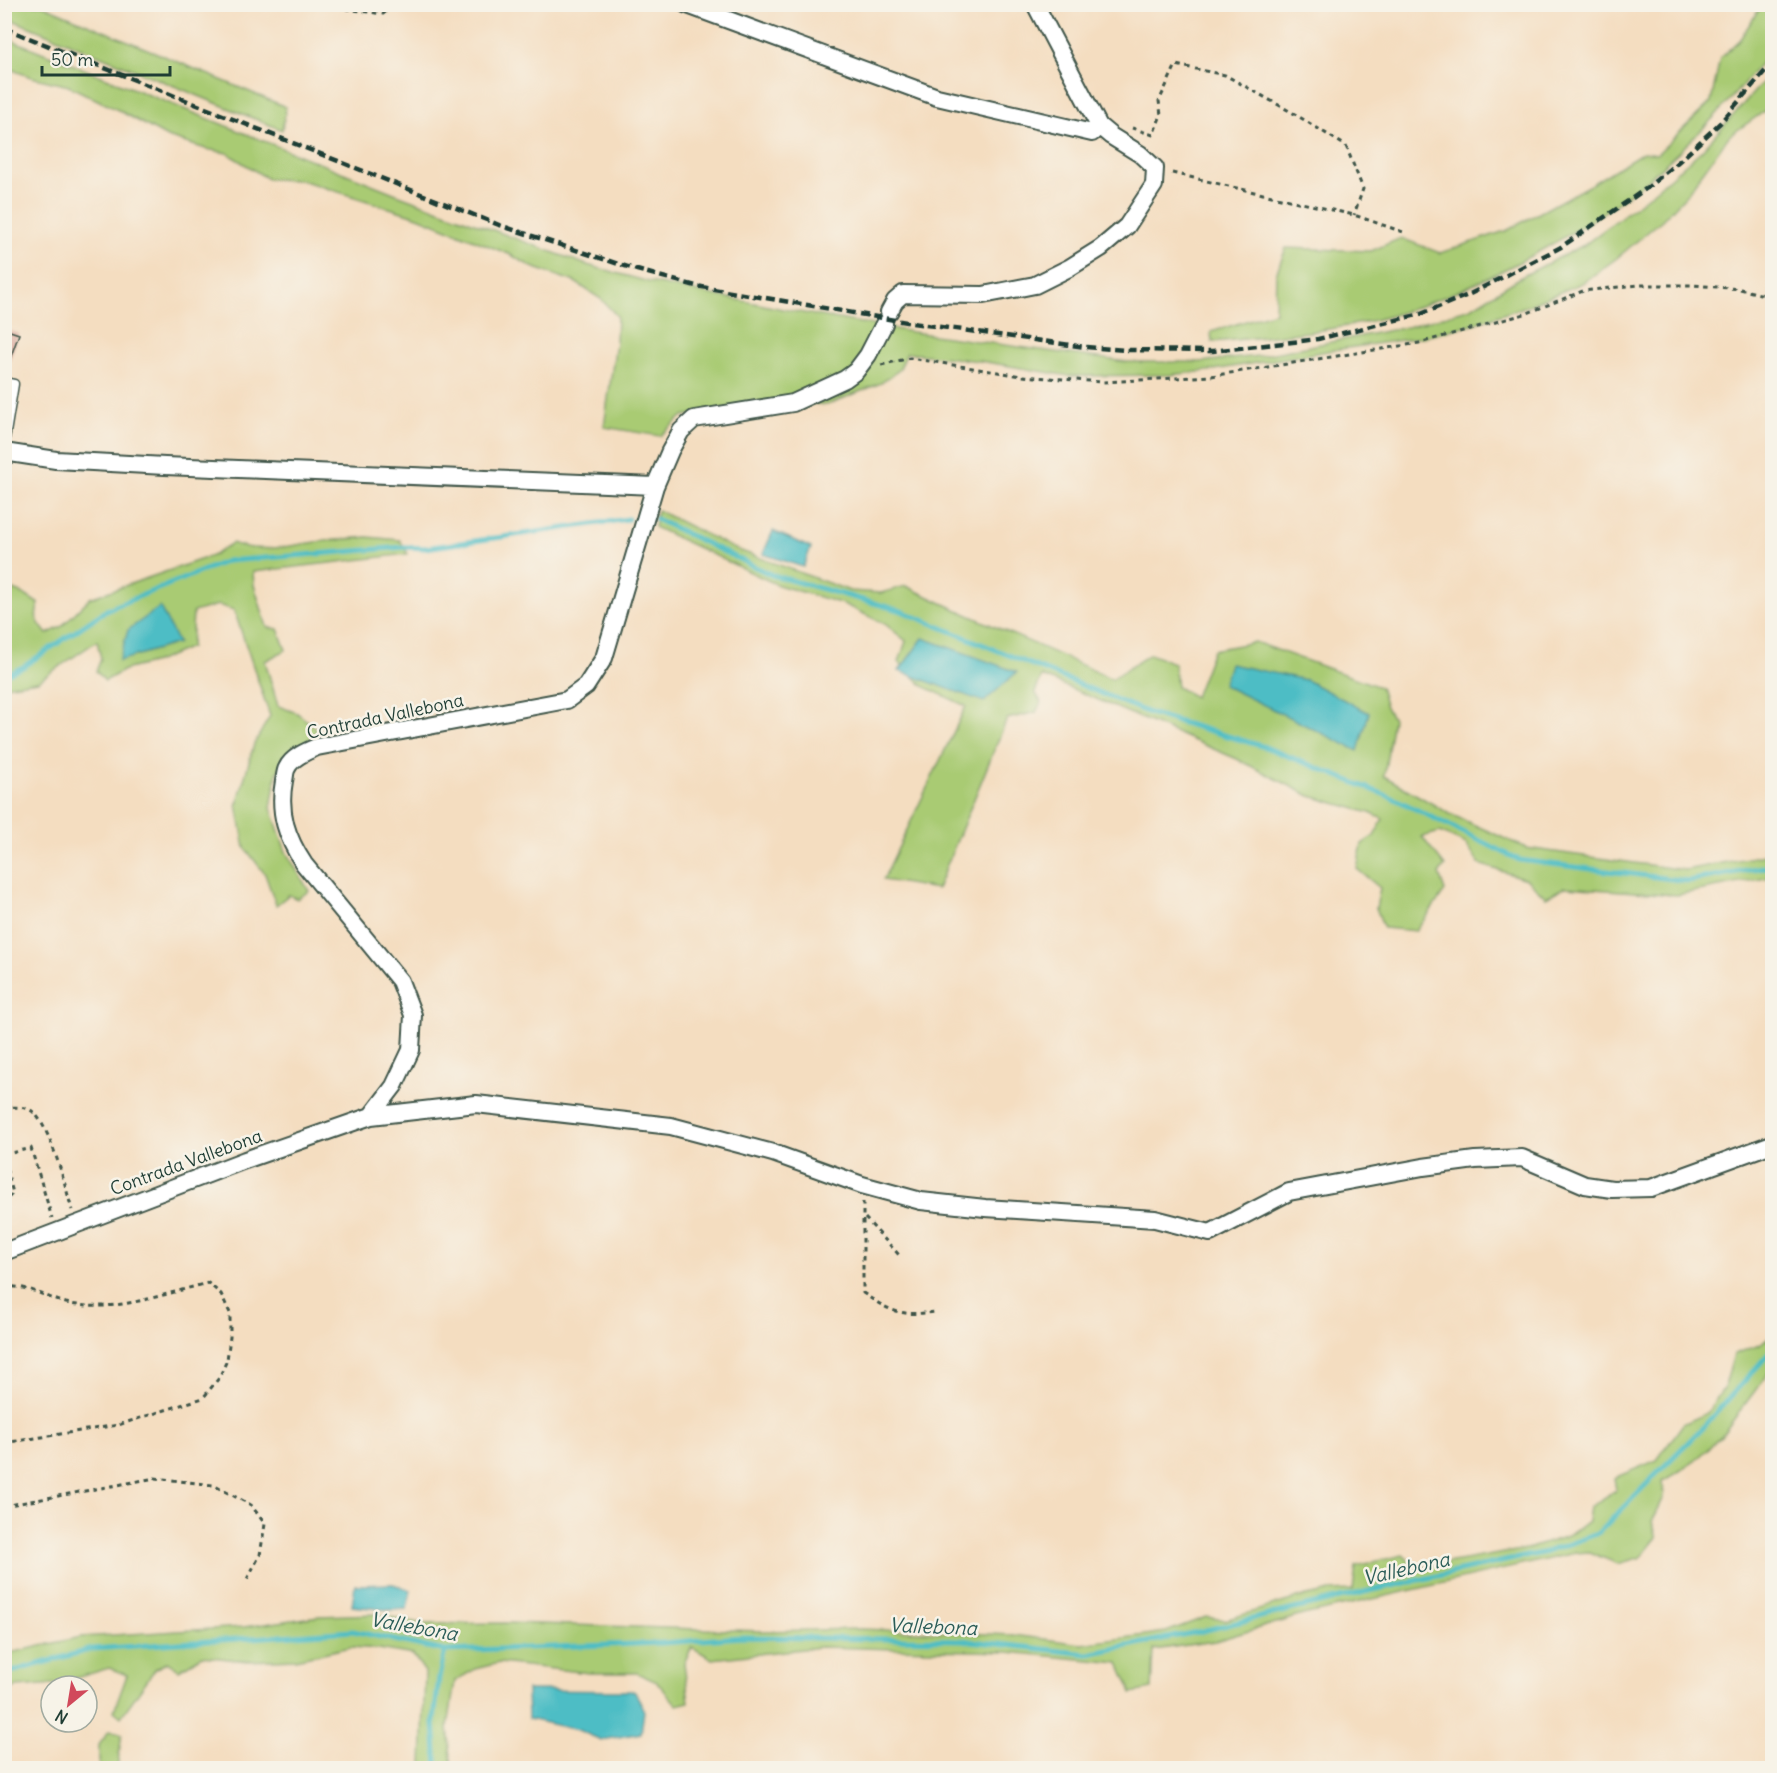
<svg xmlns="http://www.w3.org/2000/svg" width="1777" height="1773" viewBox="0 0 1777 1773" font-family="Delius,sans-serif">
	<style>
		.green { fill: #a9cb73; stroke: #648454; stroke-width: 1.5 }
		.water { fill: #4ebdc5; stroke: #367d7c; stroke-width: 1.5 }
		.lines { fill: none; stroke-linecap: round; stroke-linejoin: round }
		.stream { stroke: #4ebdc5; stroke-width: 5 }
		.building { fill: #d39487 }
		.lane-casing { stroke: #3f5549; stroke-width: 11 }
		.street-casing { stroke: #3f5549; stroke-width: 20 }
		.path { stroke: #3f5549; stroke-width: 3; stroke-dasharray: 4.5 4.5; stroke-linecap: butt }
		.lane { stroke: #fff; stroke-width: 8 }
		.street { stroke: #fff; stroke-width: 16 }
		.rail { stroke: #1f3d34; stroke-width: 4.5; stroke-dasharray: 9 4.5; stroke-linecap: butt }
		.labels { text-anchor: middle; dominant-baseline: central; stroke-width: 5; stroke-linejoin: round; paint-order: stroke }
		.street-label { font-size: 18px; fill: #1f3d34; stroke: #f7f3e8 }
		.water-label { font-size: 20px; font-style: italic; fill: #2b5d58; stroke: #f7f3e8 }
	</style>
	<rect width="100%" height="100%" fill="#f7f3e8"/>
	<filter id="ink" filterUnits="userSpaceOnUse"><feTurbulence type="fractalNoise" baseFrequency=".0167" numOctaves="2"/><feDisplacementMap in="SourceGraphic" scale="12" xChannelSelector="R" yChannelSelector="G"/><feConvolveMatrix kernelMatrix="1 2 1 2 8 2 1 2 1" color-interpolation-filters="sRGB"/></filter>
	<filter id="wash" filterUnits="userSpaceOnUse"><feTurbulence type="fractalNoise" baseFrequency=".008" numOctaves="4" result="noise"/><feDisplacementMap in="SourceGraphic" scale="24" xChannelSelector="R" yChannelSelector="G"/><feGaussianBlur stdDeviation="1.35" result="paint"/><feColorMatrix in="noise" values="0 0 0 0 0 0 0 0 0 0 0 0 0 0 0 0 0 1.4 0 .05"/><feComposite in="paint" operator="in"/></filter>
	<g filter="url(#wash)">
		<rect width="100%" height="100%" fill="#f4ddc0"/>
		<path class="green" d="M4 5H42L286 107 282 130 5 17Z
			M1762 5H1772V50C1756 68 1742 87 1725 105 1704 129 1678 153 1654 174 1591 229 1487 283 1409 310 1349 331 1275 336 1212 342L1211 332 1275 312 1276 274 1286 248 1371 251 1401 238 1440 253 1508 230 1590 185 1643 152 1657 154 1711 102 1720 58 1740 39Z
			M4 37 394 193 587 265 649 282 793 311 912 332 1127 362H1200L1259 356 1407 327 1471 308 1521 277 1584 245 1647 197 1702 150 1772 72V106L1729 136 1686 195 1662 220 1617 258 1584 282 1527 306 1473 324 1423 337 1340 349 1208 371 1169 375 1069 376 980 361 907 353 899 370 881 383 827 405 783 400 683 416 660 436 604 427 616 342 617 316 601 299 575 282 532 267 511 255 418 217 301 180 268 179 227 153 206 149 167 137 118 110 69 86 31 77 5 67Z
			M657 510 733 548 850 591 881 593 906 586C974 619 1044 647 1112 679L1150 654 1174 663 1177 687 1195 697 1213 650 1255 642 1380 687 1386 707 1393 719 1384 776 1450 814 1526 848 1685 870 1764 855H1772V877L1677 895 1565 887 1546 897 1526 879 1479 864 1466 844 1440 832 1422 837 1445 866 1439 874 1445 891 1416 931 1384 928 1376 908 1380 888 1357 869 1362 844 1374 836 1383 819 1370 813 1310 796 1237 759 1042 676 1035 692 1041 702 1036 712 1007 719 937 889 883 880 966 706 923 686 899 662 906 641 885 624 843 604 778 585 654 527Z
			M367 537 400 540 408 554 253 572 254 585 267 627 278 629 286 650 265 661 278 706 297 713 318 729 308 741 284 756 276 777 271 808 286 852 309 891 297 899 289 895 276 905 265 874 245 848 237 805 254 744 270 716 234 610 218 605 193 612 191 647 156 662 124 670 105 681 96 671 101 659 97 641 38 681 5 686 4 587 22 593 39 604C33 619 38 622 47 634L61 627 90 598 214 555 232 543C260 554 288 546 316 542 333 540 350 539 367 537Z
			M1772 1335V1368L1722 1435 1695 1461 1663 1482 1664 1497 1652 1522 1657 1537 1641 1557 1618 1564 1589 1552 1575 1553 1303 1615 1215 1641 1154 1650 1152 1689 1132 1693 1119 1663 1008 1652 821 1647 712 1659 692 1647 684 1663 689 1702 677 1705 657 1682 637 1673H589L499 1663 475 1669 455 1681 448 1727 452 1768H422L425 1672 413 1655 379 1649 351 1647 295 1659 247 1661 202 1656 179 1670 167 1662 155 1669 121 1717 114 1711 127 1675 109 1668 56 1684 16 1687 5 1691V1654L81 1637 244 1627 320 1616 377 1614 423 1624 507 1623 763 1631 861 1629 1013 1635 1082 1644 1166 1632 1206 1617 1225 1620 1298 1598 1330 1591 1353 1590 1356 1566 1403 1555 1418 1568 1527 1549 1568 1536 1588 1521 1590 1507 1616 1490 1614 1478 1657 1460 1683 1424 1707 1413 1725 1386 1734 1354 1760 1345Z
			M109 1731 122 1734 117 1768H99V1745Z"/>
		<path class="water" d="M773 531 811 548 803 567 763 554Z
			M160 607 178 643 119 661 128 630Z
			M923 638 1017 672 984 702 899 671Z
			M1230 664 1306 680 1369 713 1358 751 1223 685Z
			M393 1584 411 1590 407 1609 390 1610 352 1606 355 1585Z
			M527 1690 635 1691 644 1711 641 1733 601 1740 578 1730 528 1719Z"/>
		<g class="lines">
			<path class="stream" d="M656 519 772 575 899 610 1149 713 1265 747 1393 798 1519 860 1688 881 1763 867 1772 868
				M4 675 23 667 108 609 227 561 405 547 425 548 628 519
				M4 1674 92 1649 353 1631 445 1651 662 1643 741 1637 962 1640 1088 1654 1202 1631 1369 1591 1546 1552 1597 1534 1706 1424 1772 1350
				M437 1768 434 1721 439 1677 445 1651"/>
		</g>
		<g id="blocks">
			<path class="building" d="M4 329 19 334 7 367 4 366Z"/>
		</g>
	</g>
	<g filter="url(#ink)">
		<use href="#blocks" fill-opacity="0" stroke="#3f5549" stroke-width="1.5"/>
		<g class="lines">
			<defs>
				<path id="lane" d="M4 382 14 384 4 445"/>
				<path id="street" d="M685 4 937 97 1092 133 1099 126
					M889 312 895 301 903 294 983 295 1035 285 1069 268 1101 248 1127 226 1154 185 1155 168 1140 154 1111 136 1099 126 1035 4
					M4 452 56 460 165 466 655 486
					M371 1116 476 1104 671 1126 773 1153 862 1185 921 1201 985 1208 1155 1219 1210 1233 1289 1192 1423 1167 1475 1160 1522 1158 1585 1185 1612 1189 1651 1188 1772 1144
					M4 1252 245 1160 371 1116 394 1086 411 1050 413 1015 400 981 304 864C287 838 278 813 284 781 285 777 285 771 287 768 292 757 307 751 317 747L567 700 586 686 604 658 655 486 670 451 681 431 694 419 793 403 845 379 856 371 868 355 884 324"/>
			</defs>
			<use href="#lane" class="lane-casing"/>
			<use href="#street" class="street-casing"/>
			<path class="path" d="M138 4 142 6 158 4
				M346 9 383 14 395 4
				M1132 128 1153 135 1161 115 1159 101 1176 65 1225 75 1293 113 1346 146 1363 189 1354 215
				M1172 173 1354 215 1406 233
				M881 365 910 358 1022 376 1102 382 1211 376 1419 343 1525 314 1583 291 1638 285H1693L1740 289 1772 297
				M4 1108C13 1107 25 1106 32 1111 50 1125 66 1188 72 1210
				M4 1155 31 1148 52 1218
				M4 1160 13 1193 4 1202
				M863 1202V1293C892 1313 901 1316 935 1312
				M865 1218 900 1256
				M4 1287C31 1285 43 1297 66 1303 113 1314 163 1294 208 1283L221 1294 230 1313V1337L227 1360 219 1378 203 1398 118 1425 4 1443
				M4 1506 155 1478 213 1485 251 1505 265 1524 260 1555 245 1583"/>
			<use href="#lane" class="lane"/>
			<use href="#street" class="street"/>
			<path class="rail" d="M4 28 499 225 637 270 696 286 912 323 1085 347 1127 350 1213 351 1318 339 1421 314 1468 295 1561 247 1647 188 1685 156 1720 123 1772 63"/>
		</g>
	</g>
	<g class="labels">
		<g class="street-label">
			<text transform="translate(385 716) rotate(-12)">Contrada Vallebona</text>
			<text transform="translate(186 1162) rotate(-20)">Contrada Vallebona</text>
		</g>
		<g class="water-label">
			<text transform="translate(1406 1568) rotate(-13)">Vallebona</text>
			<text transform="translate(414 1626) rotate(10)">Vallebona</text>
			<text transform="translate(933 1626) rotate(2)">Vallebona</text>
		</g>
	</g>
	<rect width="1777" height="1773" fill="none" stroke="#f7f3e8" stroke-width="24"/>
	<g transform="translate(69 1704) rotate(210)"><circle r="28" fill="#f7f3e8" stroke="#a1aaa0" stroke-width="1.5"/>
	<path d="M0-4.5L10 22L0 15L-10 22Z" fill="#d1495b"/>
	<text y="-9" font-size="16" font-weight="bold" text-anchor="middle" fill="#1f3d34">N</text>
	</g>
	<path d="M42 66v9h128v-9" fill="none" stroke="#1f3d34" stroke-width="3"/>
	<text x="51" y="66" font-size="18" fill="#1f3d34" stroke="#f7f3e8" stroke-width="4.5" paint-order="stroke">50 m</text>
</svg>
